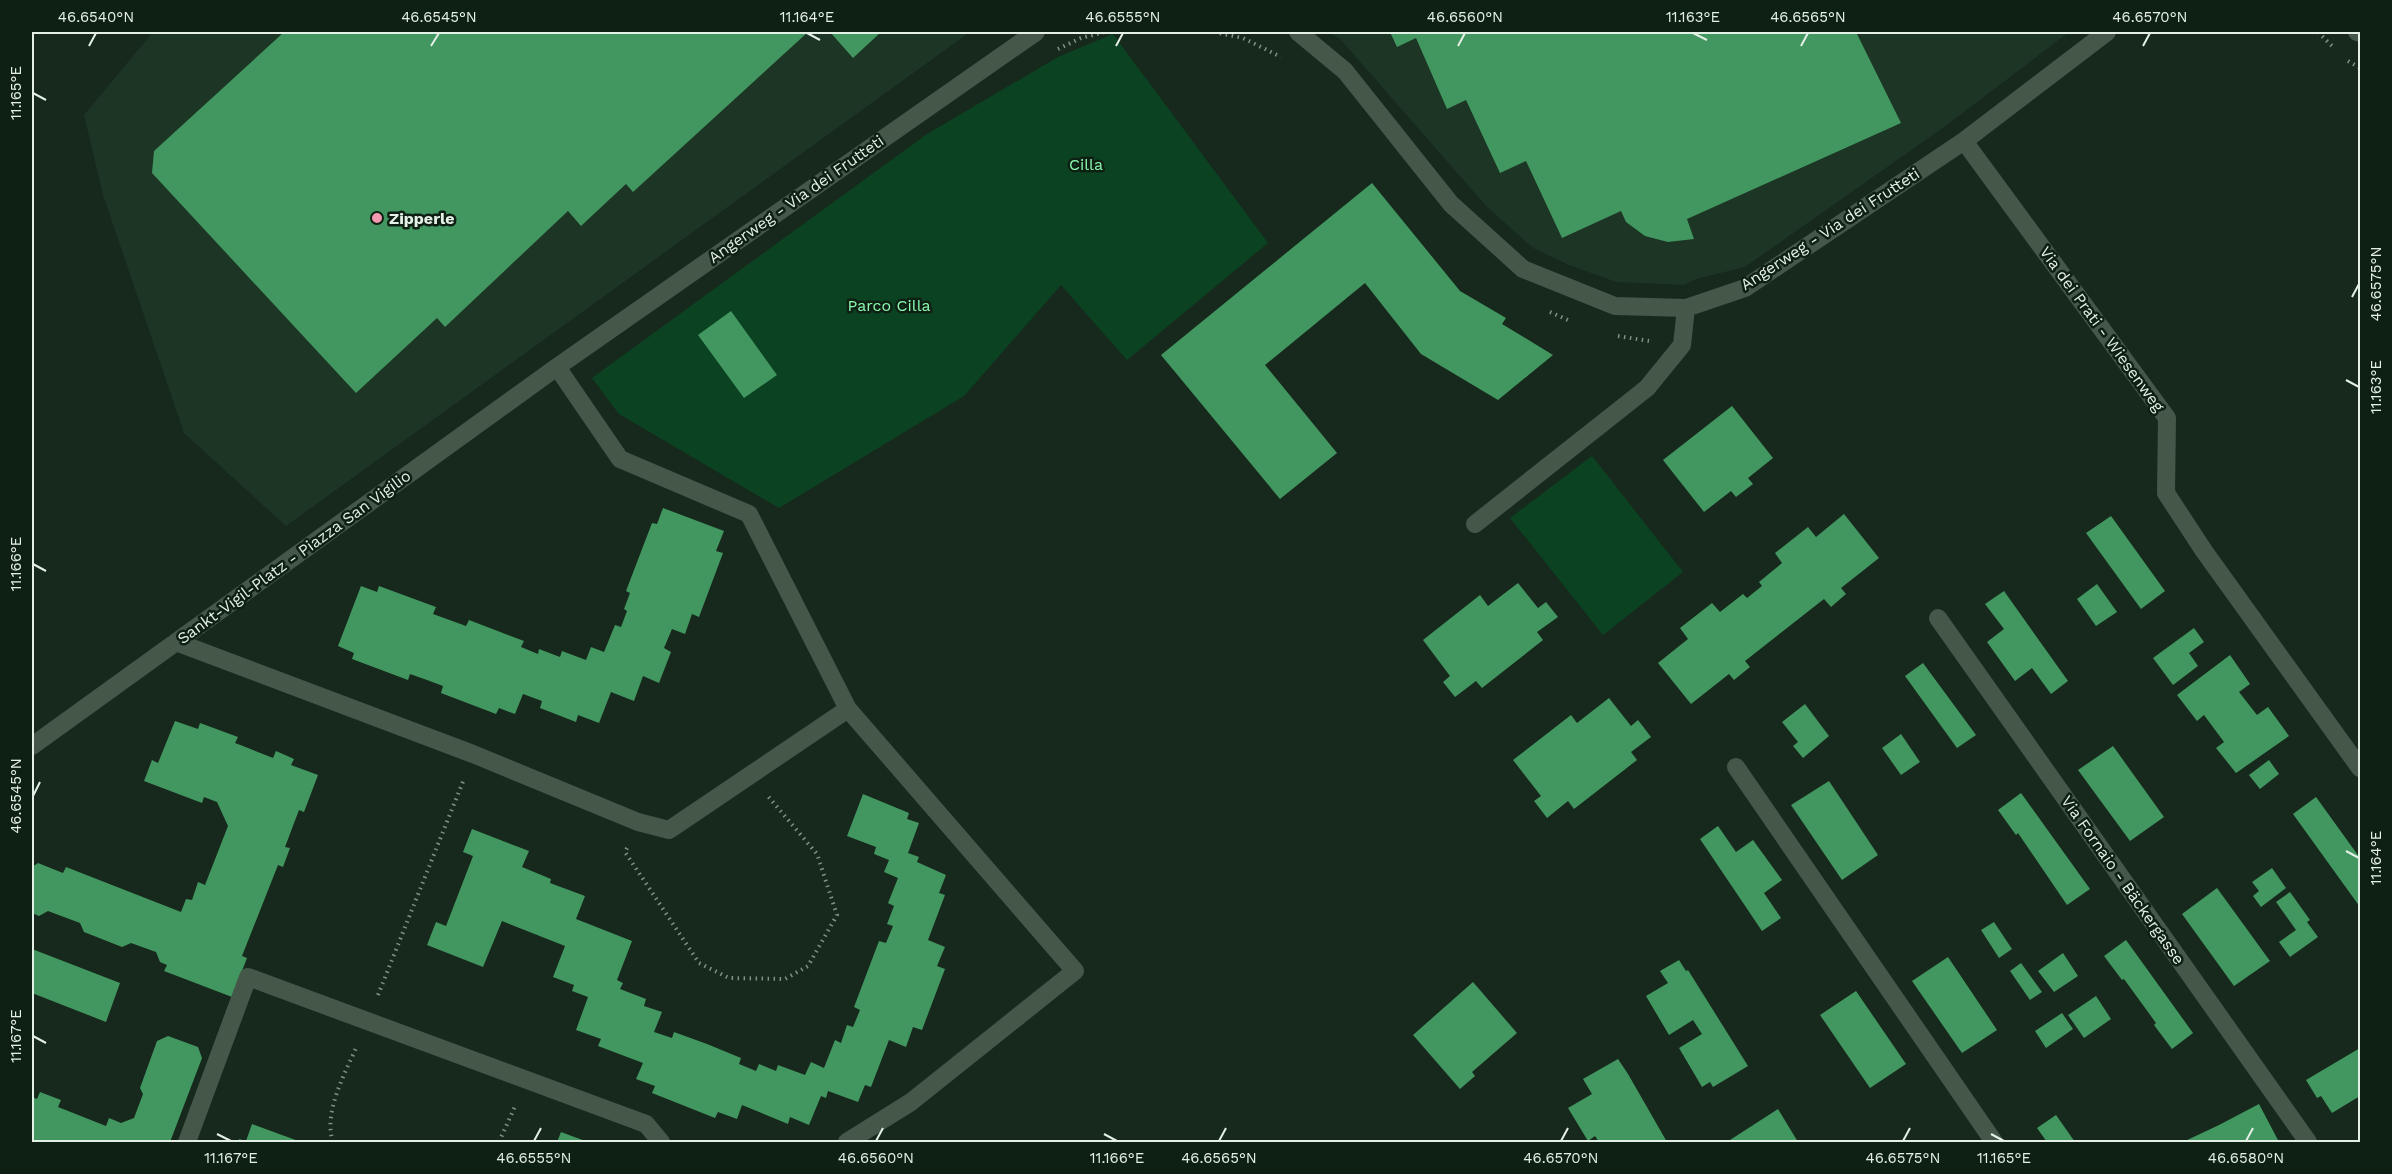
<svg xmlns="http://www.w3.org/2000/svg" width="2392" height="1174" viewBox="0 0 2392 1174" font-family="'Work Sans',sans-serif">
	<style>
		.built { fill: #1d3524 }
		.green { fill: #0b4322 }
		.building { fill: #429760 }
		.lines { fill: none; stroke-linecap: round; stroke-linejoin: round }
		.path { stroke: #829085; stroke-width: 4; stroke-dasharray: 1.5 4.5; stroke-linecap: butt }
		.minor { stroke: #445749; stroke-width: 18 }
		.ticks { fill: none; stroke: #e4efe6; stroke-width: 2 }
		.poi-dot { fill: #f19ab1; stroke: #0e1f13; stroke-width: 2 }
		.labels { text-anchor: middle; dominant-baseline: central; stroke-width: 5; stroke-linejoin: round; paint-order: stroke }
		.park-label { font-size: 16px; fill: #8bfbaf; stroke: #0e1f13 }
		.street-label { font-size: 16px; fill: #e4efe6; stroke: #0e1f13 }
		.poi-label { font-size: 16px; font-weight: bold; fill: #e4efe6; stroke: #0e1f13; text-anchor: start }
		.neatline { fill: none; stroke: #e4efe6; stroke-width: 2 }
		.ticks-label { font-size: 15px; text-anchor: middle; fill: #e4efe6 }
	</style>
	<rect width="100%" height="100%" fill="#17291c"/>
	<path class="built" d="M153 32H970L286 526 184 433 103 195 84 115Z
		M1330 32H2069L1947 125 1745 267 1696 279 1684 285 1616 282 1569 265 1533 248 1486 206 1342 41Z"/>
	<path class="green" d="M1113 34 1268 243 1127 360 1061 285 964 396 779 508 619 414 592 378 927 134 1058 57Z
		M1592 456 1683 572 1603 635 1510 518Z"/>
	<path class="building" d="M284 32H808L633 192 626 184 581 226 568 211 445 327 437 318 356 393 152 173 154 151Z
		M830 32H881L853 58Z
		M1390 32H1856L1901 123 1687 219 1694 239 1668 242 1645 236 1626 222 1621 211 1562 238 1526 161 1500 173 1466 100 1447 109 1416 38 1397 47Z
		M1372 183 1460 291 1506 318 1502 324 1553 355 1498 400 1421 354 1365 283 1265 365 1337 453 1280 499 1161 355Z
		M731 311 777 375 744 398 698 335Z
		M1732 406 1773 458 1748 478 1753 484 1736 497 1731 491 1704 512 1663 460Z
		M663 508 724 531 716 551 723 553 699 617 692 614 685 634 672 629 664 648 671 652 659 683 643 676 634 701 611 692 599 723 578 715 576 722 540 708 542 701 523 694 515 714 499 708 496 714 441 693 443 686 427 680 410 674 408 680 352 659 354 653 338 646 361 586 377 592 379 586 436 607 433 614 466 626 469 620 524 641 521 647 538 654 539 649 560 657 562 651 586 660 591 647 604 652 615 625 621 627 627 611 624 609 630 593 626 591 652 523 657 524Z
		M1844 514 1879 558 1841 588 1846 594 1831 607 1824 599 1745 661 1750 667 1734 680 1729 674 1691 704 1658 663 1688 639 1680 628 1712 603 1720 612 1743 594 1747 598 1762 586 1759 582 1782 563 1775 553 1808 527 1816 537Z
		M2111 516 2165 591 2141 609 2086 533Z
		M1518 583 1538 608 1546 602 1558 617 1537 632 1543 640 1482 688 1476 681 1455 697 1443 682 1450 676 1423 640 1480 595 1488 606Z
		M2097 584 2117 612 2096 626 2077 599Z
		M2004 591 2068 681 2051 694 2032 668 2015 681 1987 642 2004 629 1985 604Z
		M2194 628 2204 642 2189 653 2198 666 2173 685 2153 658Z
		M2230 655 2250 684 2239 692 2257 715 2268 707 2289 736 2236 773 2216 748 2224 742 2204 715 2197 721 2177 695Z
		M1923 663 1976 735 1957 748 1905 676Z
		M1609 698 1631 726 1638 720 1651 737 1631 752 1637 760 1574 809 1568 801 1547 818 1534 801 1541 796 1513 760 1571 715 1577 723Z
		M1805 704 1829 736 1803 758 1793 746 1798 742 1782 722Z
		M175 721 198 729 200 723 238 737 235 743 243 746 273 758 276 751 294 759 291 765 318 775 304 812 299 810 285 847 290 848 283 867 278 865 242 956 247 958 232 997 164 971 167 965 160 962 156 952 131 943 122 947 84 932 80 923 48 911 39 916 32 913V867L38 863 63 873 66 867 181 912 186 899 192 900 198 882 205 885 228 826 217 802 204 797 202 803 144 781 152 760 158 763Z
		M1901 734 1920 762 1901 775 1882 748Z
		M2113 746 2164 817 2130 841 2078 770Z
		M2269 760 2279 774 2260 789 2249 775Z
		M1829 781 1878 855 1842 880 1791 805Z
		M2021 793 2090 889 2067 905 2018 833 2016 835 1998 810Z
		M863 794 909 813 907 819 919 823 908 853 919 857 917 862 946 875 939 893 945 895 928 940 945 947 937 966 945 969 922 1030 913 1027 906 1047 889 1040 871 1087 865 1085 858 1102 828 1091 826 1098 821 1096 809 1125 790 1117 788 1124 742 1105 737 1119 718 1112 715 1118 652 1093 655 1086 636 1079 643 1063 598 1046 601 1039 576 1030 588 997 572 991 574 985 553 977 565 946 502 921 483 967 427 945 436 922 446 926 473 856 463 852 472 829 529 851 522 867 551 879 550 883 585 896 576 919 632 941 617 980 623 983 620 989 646 999 644 1006 662 1012 654 1032 672 1038 674 1032 707 1044 741 1058 739 1064 756 1071 759 1064 776 1071 778 1065 805 1075 811 1062 824 1068 835 1040 841 1043 847 1025 853 1027 860 1010 854 1007 879 941 886 943 893 926 887 924 894 906 888 903 898 878 884 872 889 860 874 854 876 847 847 836Z
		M2316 797 2360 858V907L2293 814Z
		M1718 826 1736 852 1753 840 1782 880 1764 893 1781 918 1762 931 1700 839Z
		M2272 868 2286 888 2261 907 2253 896 2259 891 2252 882Z
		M2217 888 2270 961 2234 986 2182 914Z
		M2290 892 2310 920 2307 922 2318 937 2290 957 2279 942 2296 930 2276 902Z
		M1994 922 2012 949 1999 958 1981 930Z
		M2126 940 2193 1033 2172 1049 2154 1025 2156 1023 2124 979 2122 980 2104 956Z
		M32 949 120 983 106 1022 32 993Z
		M2063 953 2078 976 2054 992 2038 971Z
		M1948 957 1997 1030 1962 1053 1912 981Z
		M1679 960 1686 971 1688 970 1748 1066 1713 1087 1710 1082 1702 1087 1679 1048 1702 1034 1693 1020 1669 1035 1646 996 1668 983 1660 971Z
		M2021 963 2042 992 2030 1000 2010 971Z
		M1473 982 1517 1033 1472 1072 1475 1076 1460 1089 1413 1035Z
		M1856 991 1906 1064 1870 1088 1820 1015Z
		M2096 996 2111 1019 2084 1038 2068 1015Z
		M2062 1013 2073 1029 2046 1048 2035 1031Z
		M168 1036 198 1047 202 1058 170 1142H32V1097L37 1099 40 1092 61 1100 58 1107 106 1126 109 1118 121 1123 134 1118 143 1094 140 1088 157 1041Z
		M2360 1048V1096L2332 1113 2321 1096 2317 1098 2306 1080Z
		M1618 1059 1628 1074 1667 1142H1599L1595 1136 1588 1141 1568 1108 1592 1094 1583 1079Z
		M2259 1104 2279 1142H2183L2219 1125Z
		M1778 1109 1798 1142H1731L1730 1140Z
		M2056 1115 2075 1142H2047L2037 1128Z
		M252 1124 301 1142H238L239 1139 246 1141Z
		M561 1132 588 1142H557Z"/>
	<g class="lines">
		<path class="path" d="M1214 32 1243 38 1281 57
			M2318 32 2332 46
			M1058 49 1081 38 1105 32
			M2348 61 2360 68
			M1550 312 1570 321
			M1618 336 1649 341
			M627 848 625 852 699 963 729 978 785 979 808 966 837 915 817 854 767 795
			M378 995 464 779
			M333 1142C323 1113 345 1073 357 1046
			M499 1142 516 1104"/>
		<path class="minor" d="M1298 32 1345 71 1451 204 1523 269 1615 306 1686 308 1745 288 1964 141 2107 32
			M2357 32 2360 33
			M1964 141 2167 418 2166 493 2204 551 2360 768
			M557 367 620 459 749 514 848 709 1075 971 911 1102 847 1142
			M1475 524 1647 388 1682 345 1686 308
			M1938 618 2308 1142
			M176 642 473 754 638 822 669 830 848 709
			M32 746 557 367 1036 32
			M1736 767 1994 1142
			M187 1142 248 977 646 1124 661 1142"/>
	</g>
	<path class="ticks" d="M807 33 820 40M1693 33 1707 40M89 46 96 33M431 46 439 33M1116 46 1123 33M1458 46 1465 33M1801 46 1808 33M2143 46 2150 33M33 93 46 100M2352 297 2359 284M2346 380 2359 387M33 564 46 571M33 796 40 782M2346 851 2359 858M33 1036 46 1043M217 1134 231 1141M1104 1134 1117 1141M1991 1134 2004 1141M534 1141 541 1128M876 1141 883 1128M1219 1141 1226 1128M1561 1141 1568 1128M1903 1141 1910 1128M2246 1141 2253 1128"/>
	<circle class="poi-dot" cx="377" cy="218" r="6"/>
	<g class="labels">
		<g class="park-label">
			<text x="1086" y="164">Cilla</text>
			<text x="889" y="305">Parco Cilla</text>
		</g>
		<g class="street-label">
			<text transform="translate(796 199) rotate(-35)">Angerweg - Via dei Frutteti</text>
			<text transform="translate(1830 229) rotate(-33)">Angerweg - Via dei Frutteti</text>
			<text transform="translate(2102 329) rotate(54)">Via dei Prati - Wiesenweg</text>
			<text transform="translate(294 557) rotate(-36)">Sankt-Vigil-Platz - Piazza San Vigilio</text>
			<text transform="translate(2123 880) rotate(55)">Via Fornaio - Bäckergasse</text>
		</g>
		<g class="poi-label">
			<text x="389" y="218">Zipperle</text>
		</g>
	</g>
	<rect width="2392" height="1174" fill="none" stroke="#0e1f13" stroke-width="66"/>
	<rect x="33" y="33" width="2326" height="1108" class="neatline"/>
	<g class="ticks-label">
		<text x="96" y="22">46.6540°N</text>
		<text x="439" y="22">46.6545°N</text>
		<text x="807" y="22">11.164°E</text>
		<text x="1123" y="22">46.6555°N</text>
		<text x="1465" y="22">46.6560°N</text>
		<text x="1693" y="22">11.163°E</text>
		<text x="1808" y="22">46.6565°N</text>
		<text x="2150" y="22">46.6570°N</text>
		<text transform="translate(16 93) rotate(-90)" y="5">11.165°E</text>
		<text transform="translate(2376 284) rotate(-90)" y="5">46.6575°N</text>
		<text transform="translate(2376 387) rotate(-90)" y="5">11.163°E</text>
		<text transform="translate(16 564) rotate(-90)" y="5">11.166°E</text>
		<text transform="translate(16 796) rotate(-90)" y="5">46.6545°N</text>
		<text transform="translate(2376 858) rotate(-90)" y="5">11.164°E</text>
		<text transform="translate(16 1036) rotate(-90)" y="5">11.167°E</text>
		<text x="231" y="1163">11.167°E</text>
		<text x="534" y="1163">46.6555°N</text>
		<text x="876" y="1163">46.6560°N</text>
		<text x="1117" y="1163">11.166°E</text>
		<text x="1219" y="1163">46.6565°N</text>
		<text x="1561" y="1163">46.6570°N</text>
		<text x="1903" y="1163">46.6575°N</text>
		<text x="2004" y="1163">11.165°E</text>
		<text x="2246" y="1163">46.6580°N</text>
	</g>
</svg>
